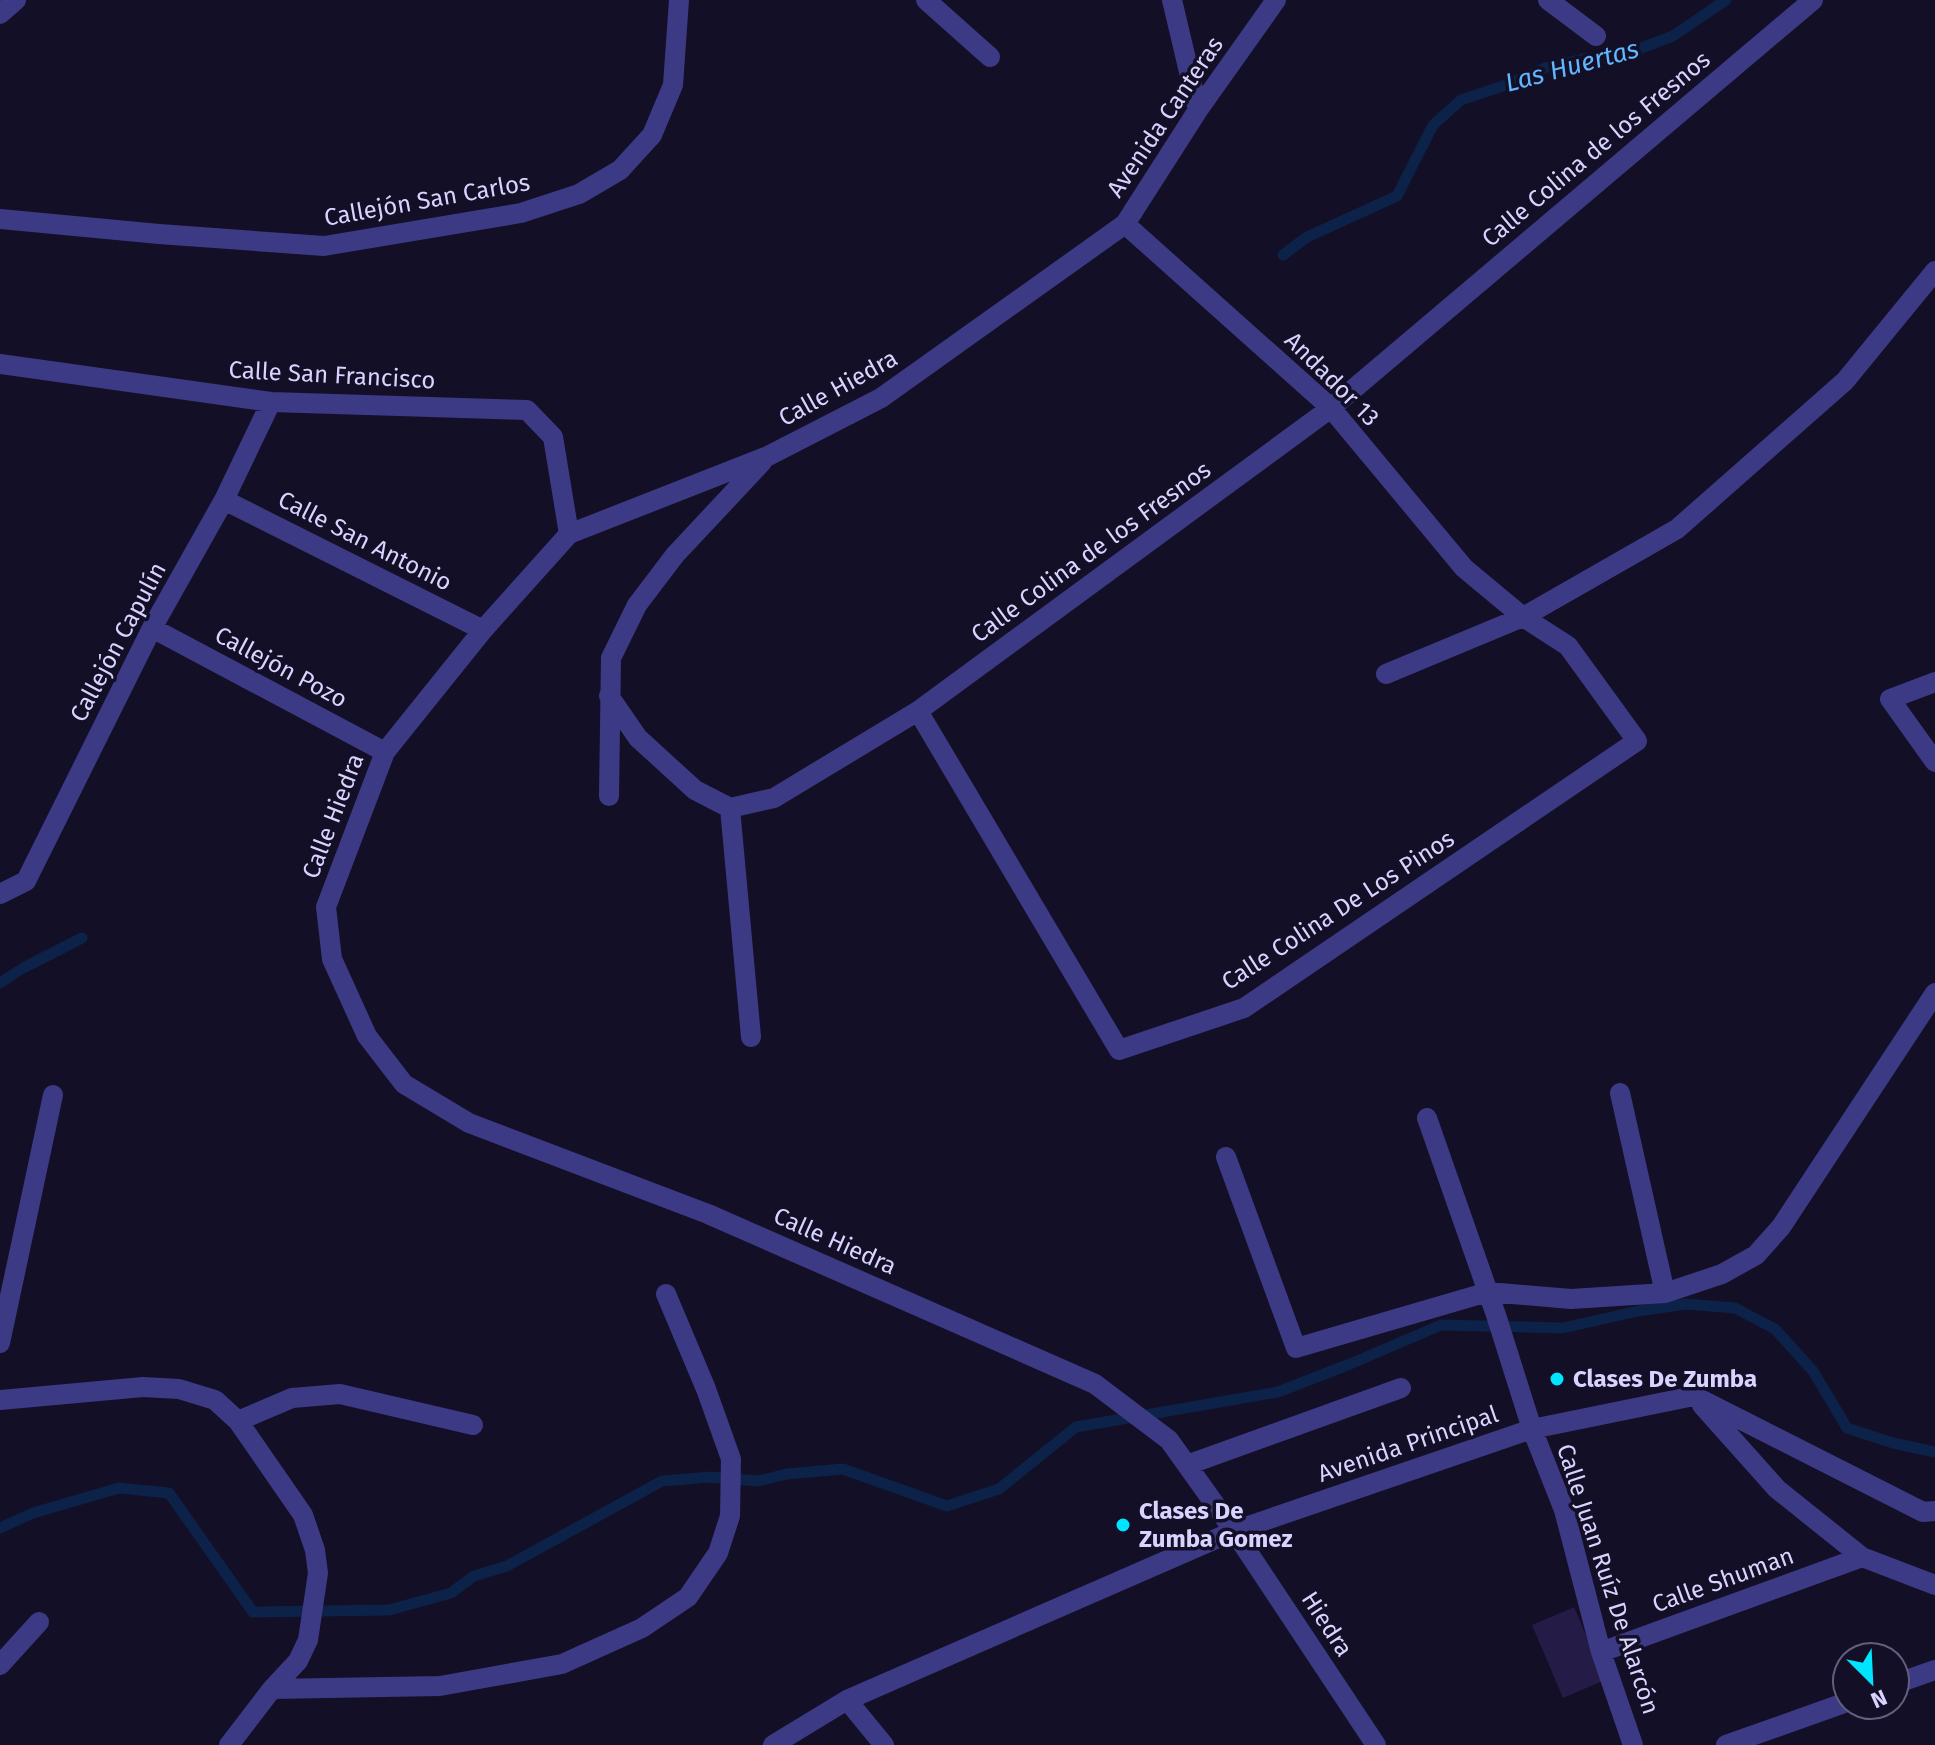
<svg xmlns="http://www.w3.org/2000/svg" width="1935" height="1745" viewBox="0 0 1935 1745" font-family="'Fira Sans',sans-serif">
	<style>
		.lines { fill: none; stroke-linecap: round; stroke-linejoin: round }
		.stream { stroke: #0c2248; stroke-width: 11 }
		.building { fill: #241b47 }
		.minor { stroke: #3d3a85; stroke-width: 20 }
		.poi-dot { fill: #00e5ff; stroke: #130f26; stroke-width: 3 }
		.labels { text-anchor: middle; dominant-baseline: central; stroke-width: 7; stroke-linejoin: round; paint-order: stroke }
		.street-label { font-size: 24px; fill: #d9d4ff; stroke: #130f26 }
		.poi-label { font-size: 24px; font-weight: bold; fill: #d9d4ff; stroke: #130f26; text-anchor: start }
		.water-label { font-size: 26px; font-style: italic; fill: #62b6ff; stroke: #130f26 }
	</style>
	<rect width="100%" height="100%" fill="#130f26"/>
	<g class="lines">
		<path class="stream" d="M1283 255 1307 237 1397 196 1433 125 1461 100 1506 85 1545 68 1587 58 1617 57 1673 36 1726 0
			M0 983 23 968 82 938
			M0 1528 33 1513 119 1488 169 1493 253 1612 389 1610 451 1593 474 1576 507 1566 662 1481 711 1477 758 1481 787 1474 843 1469 947 1506 999 1489 1076 1427 1278 1392 1350 1364 1441 1325 1563 1328 1638 1311 1686 1304 1735 1308 1775 1329 1813 1371 1847 1428 1893 1443 1935 1452"/>
	</g>
	<path class="building" d="M1574 1607 1605 1680 1563 1698 1532 1625Z"/>
	<g class="lines">
		<path class="minor" d="M926 0 990 57
			M1172 0 1198 110
			M1276 0 1198 110 1125 224 881 398 768 456 569 534 483 630 385 752 326 907 332 959 367 1036 404 1084 469 1123 708 1214 1095 1384 1169 1440 1234 1531 1376 1745
			M1548 0 1596 36
			M0 14 16 0
			M0 219 159 234 324 246 521 213 579 194 620 170 652 135 673 85 679 0
			M0 364 271 402 527 410 553 437 569 534
			M224 500 483 630
			M152 628 385 752
			M1386 674 1523 617 1677 529 1845 381 1935 271
			M1935 682 1890 699 1935 762
			M609 696 638 738 695 790 730 808 774 798 918 711 1331 408 1813 0
			M918 711 1119 1050 1244 1008 1637 741 1568 646 1523 617 1464 568 1331 408 1125 224
			M609 796 611 658 637 605 675 555 762 462
			M730 808 751 1037
			M0 894 26 881 152 628 224 500 271 402
			M1620 1093 1665 1293
			M1427 1118 1496 1315 1532 1429 1564 1510 1601 1652 1633 1745
			M1226 1157 1296 1348 1488 1292 1571 1299 1665 1293 1722 1274 1756 1255 1781 1227 1935 993
			M0 1343 53 1095
			M0 1400 143 1387 179 1389 215 1400 238 1421 303 1515 315 1550 318 1573 308 1640 298 1661 272 1689 229 1745
			M1702 1405 1777 1489 1862 1557 1935 1585
			M238 1421 292 1398 340 1394 473 1425
			M1187 1465 1401 1388
			M1601 1652 1862 1557
			M0 1665 39 1622
			M1895 1684 1935 1670
			M272 1689 440 1686 562 1664 642 1628 688 1597 718 1553 730 1516 731 1459 706 1389 666 1294
			M847 1700 884 1745
			M773 1745 847 1700 1234 1531 1532 1429 1694 1396 1923 1512 1935 1511
			M1726 1745 1847 1702"/>
	</g>
	<g class="poi-dot">
		<circle cx="1557" cy="1379" r="8"/>
		<circle cx="1123" cy="1525" r="8"/>
	</g>
	<g class="labels">
		<g class="street-label">
			<text transform="translate(1165 117) rotate(-56)">Avenida Canteras</text>
			<text transform="translate(1596 149) rotate(-40)">Calle Colina de los Fresnos</text>
			<text transform="translate(427 200) rotate(-10)">Callejón San Carlos</text>
			<text transform="translate(332 375) rotate(3)">Calle San Francisco</text>
			<text transform="translate(1332 379) rotate(45)">Andador 13</text>
			<text transform="translate(838 388) rotate(-29)">Calle Hiedra</text>
			<text transform="translate(365 541) rotate(27)">Calle San Antonio</text>
			<text transform="translate(1091 552) rotate(-36)">Calle Colina de los Fresnos</text>
			<text transform="translate(118 642) rotate(-62)">Callejón Capulín</text>
			<text transform="translate(281 667) rotate(28)">Callejón Pozo</text>
			<text transform="translate(333 816) rotate(-69)">Calle Hiedra</text>
			<text transform="translate(1338 910) rotate(-33)">Calle Colina De Los Pinos</text>
			<text transform="translate(835 1241) rotate(24)">Calle Hiedra</text>
			<text transform="translate(1408 1444) rotate(-19)">Avenida Principal</text>
			<text transform="translate(1608 1579) rotate(72)">Calle Juan Ruíz De Alarcón</text>
			<text transform="translate(1723 1580) rotate(-20)">Calle Shuman</text>
			<text transform="translate(1327 1624) rotate(57)">Hiedra</text>
		</g>
		<g class="poi-label">
			<text x="1573" y="1379">Clases De Zumba</text>
			<text x="1139" y="1511">Clases De<tspan x="1139" dy="28">Zumba Gomez</tspan></text>
		</g>
		<g class="water-label">
			<text transform="translate(1572 66) rotate(-15)">Las Huertas</text>
		</g>
	</g>
	<g transform="translate(1871 1681) rotate(156)"><circle r="38" fill="#130f26" stroke="#625e7d" stroke-width="2"/>
	<path d="M0-6L14 30L0 20L-14 30Z" fill="#00e5ff"/>
	<text y="-12" font-size="22" font-weight="bold" text-anchor="middle" fill="#d9d4ff">N</text>
	</g>
</svg>
